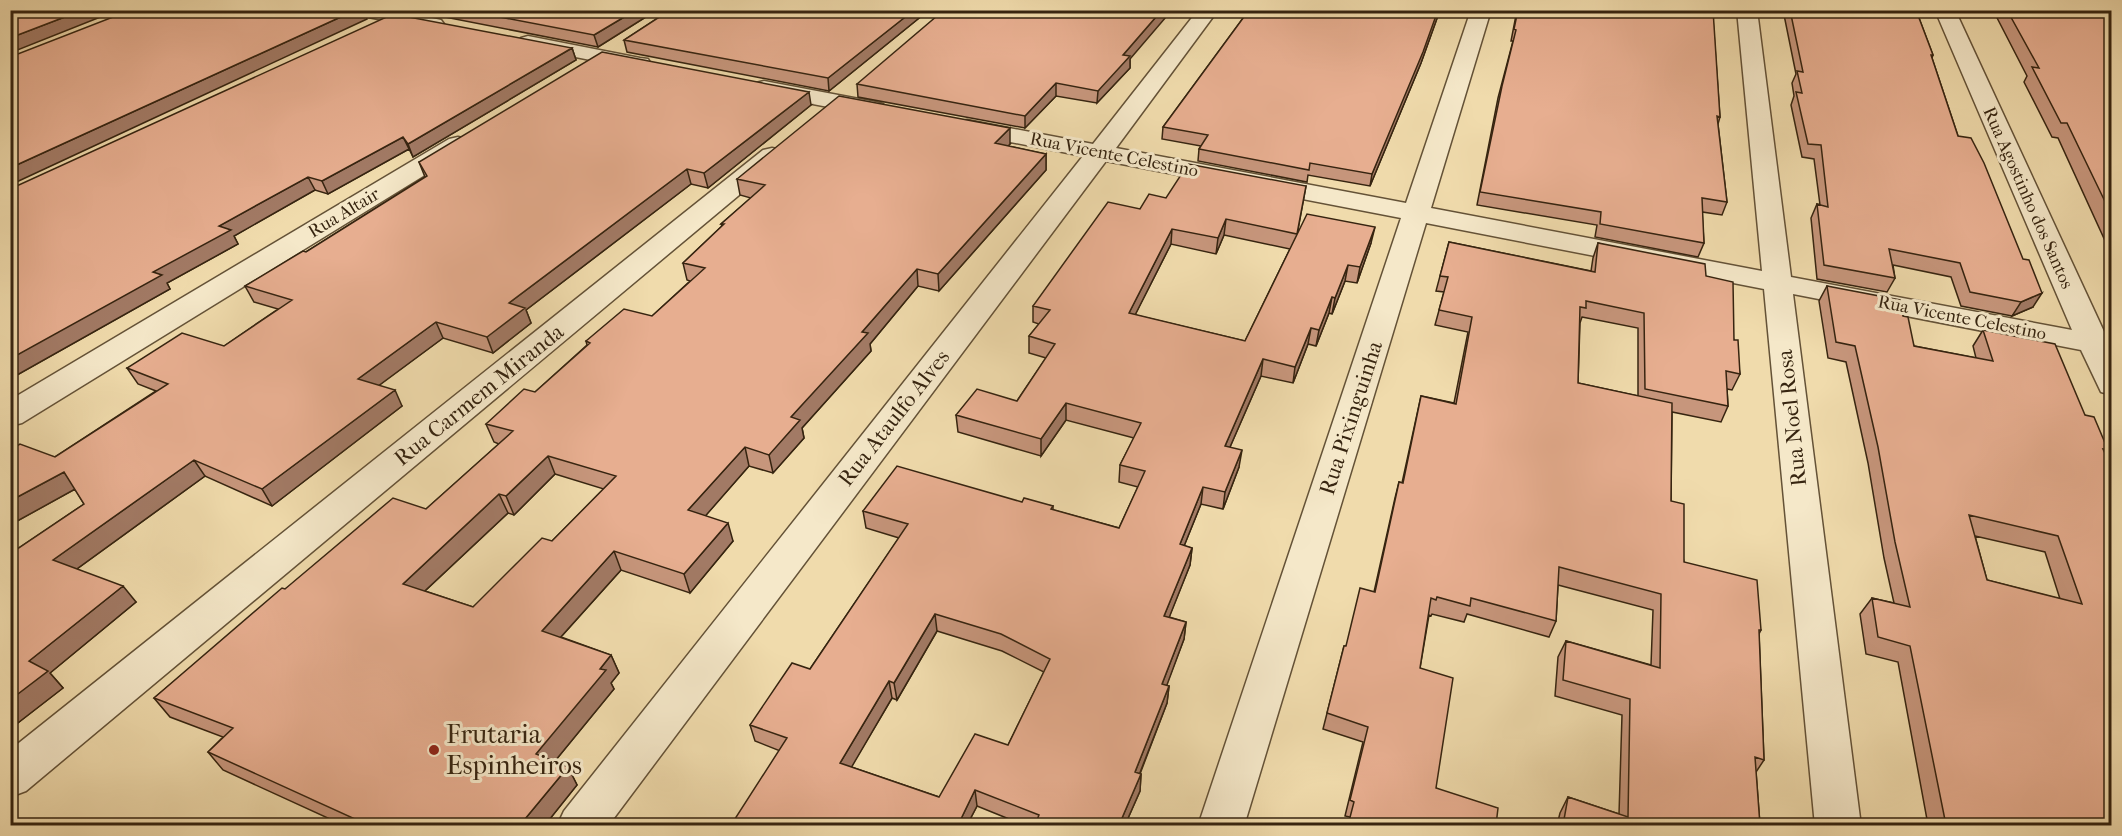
<svg xmlns="http://www.w3.org/2000/svg" width="2122" height="836" viewBox="0 0 2122 836" font-family="'IM FELL French Canon',serif">
	<style>
		.lines { fill: none; stroke-linecap: round; stroke-linejoin: round }
		.minor-casing { stroke: #645237; stroke-width: 3 }
		.minor { fill: #f5e8c9; fill-rule: evenodd }
		.wall { fill: #c7967c; stroke: #362410; stroke-width: 1.5; fill-rule: evenodd }
		.shaded-wall { fill: #a27a65; stroke: #362410; stroke-width: 1.5 }
		.building { fill: #e7ae90; stroke: #362410; stroke-width: 1.5; fill-rule: evenodd }
		.poi-dot { fill: #8f2418; stroke: #f5e8c9; stroke-width: 2 }
		.labels { text-anchor: middle; dominant-baseline: central; stroke-width: 6; stroke-linejoin: round; paint-order: stroke }
		.far-street-label { font-size: 18px; fill: #362410; stroke: #f5e8c9 }
		.street-label { font-size: 22px; fill: #362410; stroke: #f5e8c9 }
		.near-poi-label { font-size: 27px; fill: #362410; stroke: #f5e8c9; text-anchor: start }
	</style>
	<rect width="100%" height="100%" fill="#f0dbac"/>
	<filter id="stains"><feTurbulence type="fractalNoise" baseFrequency=".00333" numOctaves="4"/><feColorMatrix values="0 0 0 0 .2 0 0 0 0 .09 0 0 0 0 .02 0 0 0 .5 -.17"/></filter>
	<radialGradient id="worn" r=".72"><stop offset=".6" stop-color="#630" stop-opacity="0"/><stop offset="1" stop-color="#630" stop-opacity=".3"/></radialGradient>
	<g class="lines">
		<defs>
			<path id="minor" d="M354 10H396L441 20 444 24 441 28 434 30 363 16 356 14Z
				M1198 10H1218L1116 148 1406 203 1471 10H1491L1431 208 1762 271 1737 10H1757L1791 277 2072 330 1935 10H1955L2106 336 2112 338V395L2101 392 2081 350 1793 294 1861 826H1815L1764 289 1426 223 1244 826H1198L1401 218 1106 161 608 826H557L564 811 1083 156 959 132 955 127 959 122 967 120 1093 144Z
				M528 36 640 58 648 59 651 64 648 69 640 70 521 46 518 42 521 38Z
				M764 81 875 102 883 104 886 109 883 114 875 116 756 93 753 88 756 83Z
				M458 137 467 139 470 144 467 149 22 423 10 426V400L449 139Z
				M772 148 781 150 784 155 781 160 26 791 10 797V750L763 150Z"/>
		</defs>
		<use href="#minor" class="minor-casing"/>
		<use href="#minor" class="minor"/>
	</g>
	<path class="wall" d="M409 10H657L598 47Z
		M670 10H929L829 91 627 52 624 40Z
		M1249 10H1440L1421 63 1370 186 1308 175 1307 182 1198 161 1199 149 1201 146 1162 139 1163 127Z
		M1517 10H1717L1713 19 1720 117 1718 124 1727 202 1722 215 1702 212 1704 243 1698 257 1595 237 1597 225 1477 205 1498 98 1513 41H1511Z
		M1783 10H1916L1933 55 1932 58 1958 136 2033 307 2012 316 1961 306 1951 277 1893 265 1895 278 1887 292 1817 279 1811 218 1817 204 1820 205 1814 159 1802 157 1791 105 1794 96 1792 83 1796 74Z
		M1993 10H2112V246L2107 245 2058 138 2052 137 2024 82 2027 76Z
		M572 48 576 60 413 157 409 149 328 194 315 190 234 236 238 244 167 283 170 289 10 379V189Z
		M1130 59V68L1097 103 1056 96 1025 128 858 97 857 84Z
		M811 105 708 188 691 184 526 310 531 323 493 353 443 338 379 385 402 406 272 506 205 476 77 569 136 602 50 673 63 688 10 729V554L84 504 75 489 10 525V450L55 457 156 391 138 384 127 368 224 346 278 309 254 302 245 286 306 252 425 177 419 162Z
		M1010 144 1008 146 1046 154V170L939 291 918 286 870 344 871 351 802 428 804 438 773 473 749 466 705 516 733 541 690 593 621 570 561 637 611 655 619 673 611 683 614 689 555 761 568 767 577 785 545 825H343L223 770 208 752 223 737 170 717 154 698 285 589 426 509 499 444 494 442 486 424 535 392 587 345 586 341 652 316 690 281 687 280 683 263 722 226 721 224 751 198 740 195 737 179ZM555 474 604 489 552 541 473 607 425 591 508 513 514 515Z
		M1306 186 1297 235 1371 243 1357 283 1345 281 1332 314 1329 313 1316 346 1308 344 1293 383 1261 376 1230 447 1239 467 1223 509 1201 504 1184 546 1192 548 1190 565 1169 617 1186 622 1184 639 1166 686H1169L1167 703 1140 774H1141L1140 791 1125 825H1024L977 806 967 825 755 741 750 725 810 669 899 538 866 528 863 511 1022 502 1053 506V510L1119 528 1138 487 1119 482 1120 465 1134 438 1066 420 1041 456 958 432 956 415 1017 401 1046 358 1029 353V336L1039 324 1033 322V306L1140 209 1166 198ZM1224 235 1290 249 1245 341 1135 315 1171 244 1216 254ZM937 631 1002 651 1044 672 1008 745 939 797 851 767 892 698 897 700Z
		M1449 242 1591 271 1593 258 1598 243 1706 276 1734 340 1740 374 1732 390 1727 389 1728 406 1721 422 1672 412 1671 501 1684 562 1761 630 1759 634 1764 760 1756 772 1760 825H1557L1560 813 1568 797 1619 814 1622 715 1555 696 1558 657 1566 641 1651 665 1653 610 1558 585 1556 621 1549 637 1467 614 1464 622 1432 614 1431 616 1429 615 1420 668 1436 788 1496 825H1348L1350 817 1345 816 1363 742 1323 729 1344 646H1346L1374 592 1395 498 1399 482 1402 483 1421 396 1454 403 1468 332 1435 325 1444 292 1436 291ZM1582 317 1638 328V396L1578 383 1580 323Z
		M1827 286 1903 316 1914 346 1976 358 1973 346 1983 330 2085 415 2108 450 2105 454 2112 825H1928L1898 662 1866 654 1860 614 1872 598 1894 603 1884 558 1868 463 1846 362 1828 358 1819 301ZM1975 536 2045 552 2060 599 1987 580Z"/>
	<path class="shaded-wall" d="M83 10H118L10 53V38Z
		M356 10H364L367 19 10 185V168Z
		M636 10H657L598 47 594 35Z
		M914 10H929L829 91 828 78Z
		M1162 10H1172L1130 59V68L1097 103 1098 91 1123 55Z
		M1438 10H1440L1421 63 1370 186 1372 174Z
		M572 48 576 60 413 157 408 144Z
		M1056 83V96L1025 128V116Z
		M809 92 811 105 708 188 704 173Z
		M1010 128V144L996 160 995 143Z
		M403 137 409 149 328 194 322 181Z
		M1046 154V170L939 291 938 274Z
		M687 169 691 184 526 310 531 323 493 353 487 337 509 303Z
		M308 177 315 190 234 236 238 244 167 283 170 289 10 379V359L153 272 219 226Z
		M1226 219 1224 235 1216 254 1218 238Z
		M1375 227 1371 243 1357 283 1360 267Z
		M1172 229 1171 244 1128 329 1129 313Z
		M1348 265 1345 281 1332 314 1335 298Z
		M917 269 918 286 870 344 871 351 802 428 804 438 773 473 769 455 791 417 862 332Z
		M2042 293 2033 307 2012 316 2021 302Z
		M1332 297 1329 313 1316 346 1319 330Z
		M436 322 443 338 366 395 358 379Z
		M1311 328 1308 344 1293 383 1295 367Z
		M1263 359 1261 376 1223 463 1225 446Z
		M395 390 402 406 272 506 262 489Z
		M1066 403V420L1041 456V439Z
		M745 447 749 466 694 529 688 510Z
		M1242 450 1239 467 1223 509 1225 492Z
		M548 456 555 474 514 515 506 496Z
		M194 460 205 476 67 576 53 560Z
		M64 472 77 488 10 525V501Z
		M1203 487 1201 504 1178 561 1180 544Z
		M499 494 508 513 413 602 403 584Z
		M728 523 733 541 690 593 684 574Z
		M1192 548 1190 565 1163 633 1164 616Z
		M614 551 621 570 550 649 542 631Z
		M123 586 136 602 50 673 63 688 10 729V700L29 661Z
		M935 614 937 631 897 700 894 683Z
		M1186 622 1184 639 1161 701 1162 684Z
		M611 655 619 673 611 683 614 689 546 772 536 754 600 669Z
		M889 681 892 698 844 780 840 763Z
		M1169 686 1167 703 1134 788 1135 772Z
		M568 767 577 785 545 825H520Z
		M1141 774 1140 791 1125 825H1119Z
		M975 790 977 806 967 825H958Z"/>
	<path class="building" d="M10 10H83L10 38Z
		M131 10H356L10 168V57Z
		M463 10H636L594 35Z
		M670 10H914L828 78 624 40Z
		M944 10H1162L1123 55 1130 56 1098 91 1056 83 1025 116 857 84Z
		M1249 10H1438L1423 52 1372 174 1310 163 1309 170 1199 149 1208 135 1163 127Z
		M1518 10H1713L1720 117 1717 116 1727 202 1702 198 1704 243 1600 224 1601 212 1480 192 1502 86 1516 30 1514 29Z
		M1790 10H1916L1933 55H1931L1958 136 1971 138 1984 163 2023 259 2029 260 2042 293 2021 302 1970 292 1960 263 1889 249 1895 278 1824 265 1817 204 1828 207 1821 145 1808 144 1796 92 1802 93 1797 71 1803 72Z
		M2007 10H2112V216L2067 123H2061L2032 67 2039 68Z
		M393 14 572 48 408 144 403 137 322 181 308 177 219 226 231 230 153 272 162 275 10 359V189Z
		M602 52 809 92 704 173 687 169 509 303 525 308 487 337 436 322 358 379 395 390 262 489 194 460 53 560 123 586 29 661 48 671 10 700V554L84 504 64 472 10 501V450L20 444 55 457 168 384 127 368 182 333 224 346 292 300 245 286 303 251 306 252 427 176 419 162Z
		M839 96 1010 128 995 143 1046 154 938 274 917 269 862 332 868 333 791 417 800 420 769 455 745 447 688 510 728 523 684 574 614 551 542 631 611 655 600 669 606 670 536 754 568 767 520 825H368L208 752 233 728 154 698 282 588 285 589 393 498 426 509 513 431 486 424 524 389 535 392 590 343 586 341 624 309 652 316 705 268 683 263 724 224H721L765 185 737 179ZM548 456 616 476 552 541 542 538 473 607 403 584 499 494 506 496Z
		M1188 164 1306 186 1297 234 1226 219 1218 238 1172 229 1129 313 1245 341 1307 214 1375 227 1360 267 1348 265 1335 298 1332 297 1319 330 1311 328 1295 367 1263 359 1225 446 1242 450 1225 492 1203 487 1180 544 1192 548 1164 616 1186 622 1162 684 1169 686 1135 772 1141 774 1119 825H1035L1039 815 975 790 958 825H731L787 738 750 725 792 663 810 669 908 524 863 511 897 466 1022 502 1024 498 1053 506 1051 509 1119 528 1145 471 1120 465 1141 423 1066 403 1041 439 956 415 977 389 1017 401 1055 344 1029 336 1050 310 1033 306 1108 202 1140 209 1149 194 1166 198ZM935 614 1001 634 1050 659 1008 745 975 734 939 797 840 763 889 681 894 683Z
		M1449 242 1595 272 1598 243 1705 264 1706 276 1733 282 1734 340H1738L1740 374 1726 371 1728 406 1645 389 1644 313 1586 301V308L1580 307 1578 383 1672 403 1671 501 1684 504V562L1757 580 1761 630H1759L1764 760 1755 757 1760 825H1563L1568 797 1628 817 1630 699 1563 680 1566 641 1660 668 1661 594 1559 567 1556 621 1471 598 1470 606 1437 597 1436 600 1431 598 1420 668 1453 678 1436 788 1498 808 1496 825H1348L1354 802 1350 800 1368 727 1327 713 1344 646H1346L1360 588 1375 592 1399 482 1403 483 1421 396 1456 404 1472 317 1439 310 1448 277 1440 276Z
		M1827 286 1900 300 1903 316 1908 317 1914 346 1993 361 1983 330 2055 344 2085 415 2094 417 2108 450 2103 449 2112 469V825H1946L1910 646 1878 637 1872 598 1910 607 1895 542 1878 447 1855 346 1836 342ZM1969 515 2058 536 2082 604 1987 580Z"/>
	<circle class="poi-dot" cx="434" cy="750" r="6"/>
	<g class="labels">
		<g class="far-street-label">
			<text transform="translate(1114 155) rotate(11)">Rua Vicente Celestino</text>
			<text transform="translate(2028 198) rotate(66)">Rua Agostinho dos Santos</text>
			<text transform="translate(344 213) rotate(-31)">Rua Altair</text>
			<text transform="translate(1962 318) rotate(11)">Rua Vicente Celestino</text>
		</g>
		<g class="street-label">
			<text transform="translate(479 395) rotate(-39)">Rua Carmem Miranda</text>
			<text transform="translate(894 418) rotate(-52)">Rua Ataulfo Alves</text>
			<text transform="translate(1351 418) rotate(-72)">Rua Pixinguinha</text>
			<text transform="translate(1792 418) rotate(-96)">Rua Noel Rosa</text>
		</g>
		<g class="near-poi-label">
			<text x="446" y="734">Frutaria<tspan x="446" dy="31">Espinheiros</tspan></text>
		</g>
	</g>
	<rect width="2122" height="836" fill="none" stroke="#f0dbac" stroke-width="36"/>
	<rect x="12" y="12" width="2098" height="812" fill="none" stroke="#362410" stroke-width="3"/>
	<rect x="18" y="18" width="2086" height="800" fill="none" stroke="#362410" stroke-width="1.5"/>
	<rect width="100%" height="100%" filter="url(#stains)"/>
	<rect width="100%" height="100%" fill="url(#worn)"/>
</svg>
